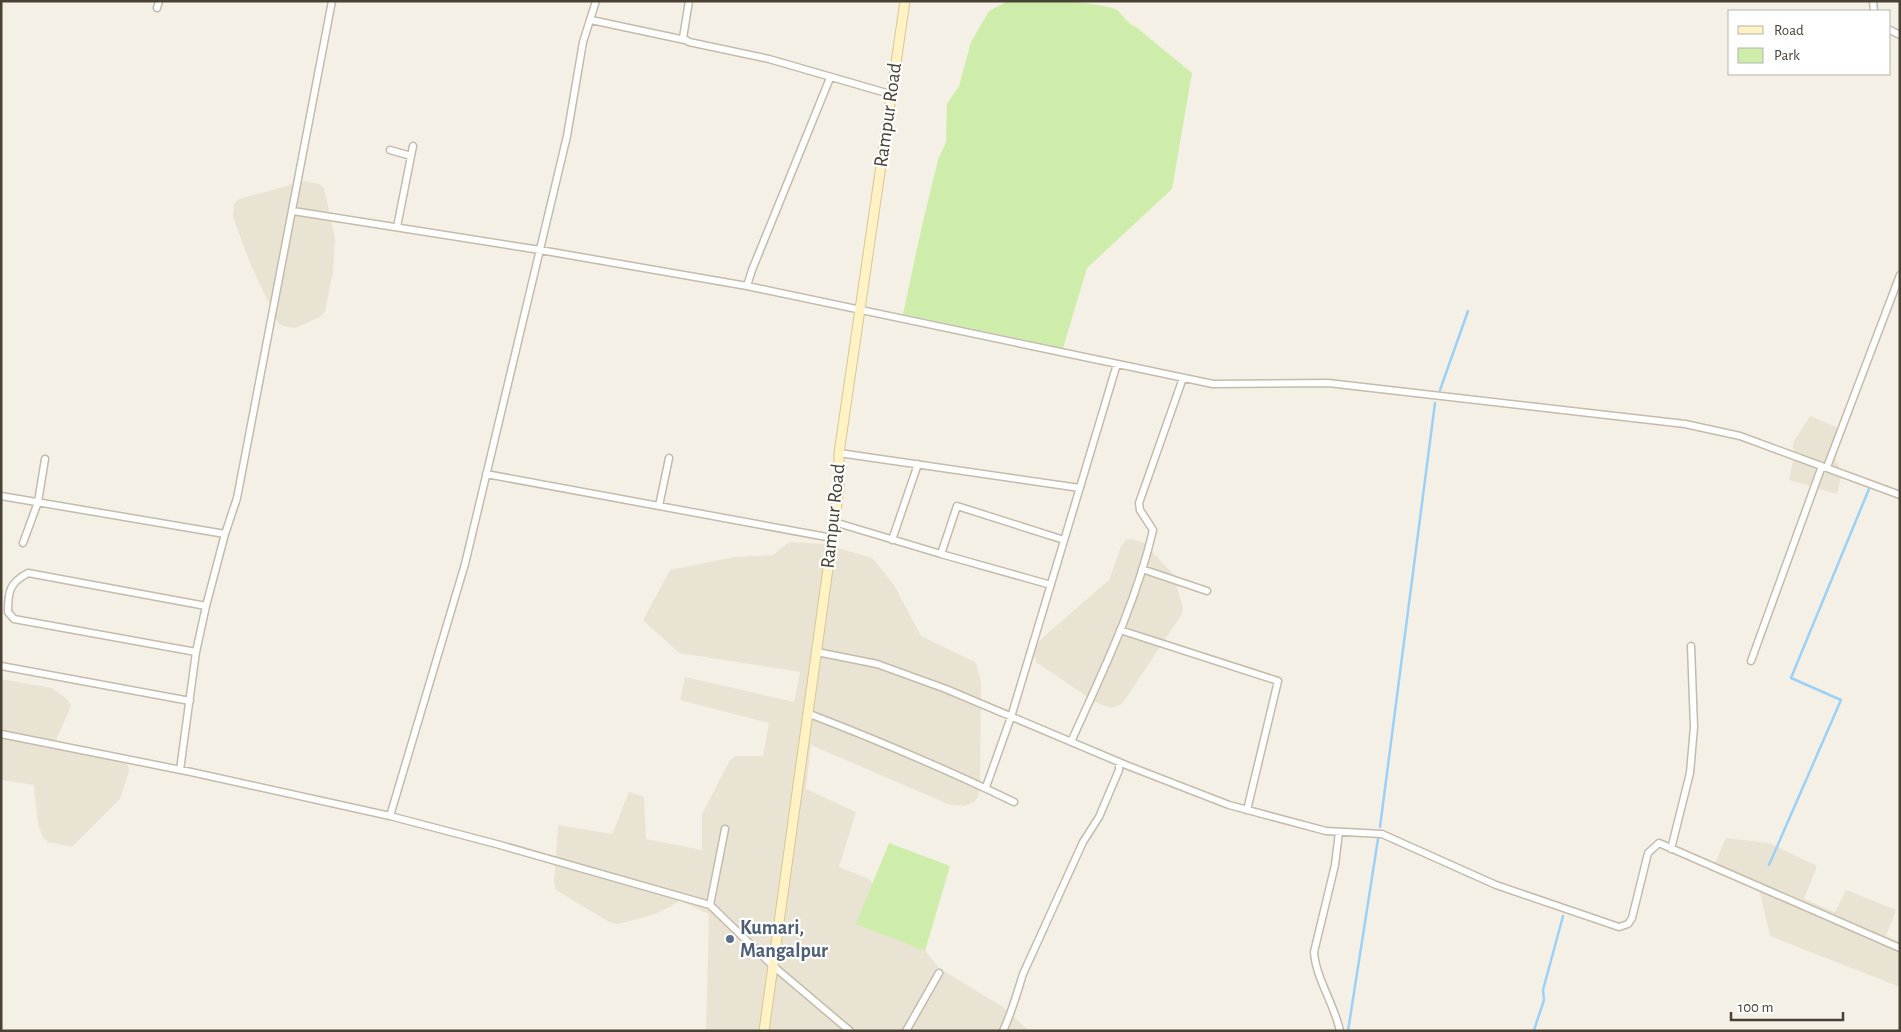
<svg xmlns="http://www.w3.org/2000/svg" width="1901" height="1032" viewBox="0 0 1901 1032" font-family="'Alegreya Sans',sans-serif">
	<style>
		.residential { fill: #e9e3d3 }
		.green { fill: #ceedab }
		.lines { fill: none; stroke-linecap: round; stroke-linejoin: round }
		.stream { stroke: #9cd1f7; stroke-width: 2.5 }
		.minor-casing { stroke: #c4bbaa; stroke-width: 9 }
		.secondary-casing { stroke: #d8c791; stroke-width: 11 }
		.minor { stroke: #fff; stroke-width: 6 }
		.secondary { stroke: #fff2c5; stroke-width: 9 }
		.service-dot { fill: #5c6f8a; stroke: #fff; stroke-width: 2 }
		.labels { text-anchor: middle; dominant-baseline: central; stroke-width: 4.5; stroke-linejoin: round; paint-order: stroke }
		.street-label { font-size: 20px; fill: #484134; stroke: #fff }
		.service-label { font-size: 20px; font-weight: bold; fill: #4e5e75; stroke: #fff; text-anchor: start }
	</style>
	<rect width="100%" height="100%" fill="#f5f0e6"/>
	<path class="residential" d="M305 181 319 184 324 188 335 238 333 272 325 311 320 317 295 328 283 326 278 323 250 263 233 217 234 204 239 199Z
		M1810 416 1845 431 1835 458 1842 473 1837 494 1789 480 1794 456 1793 443Z
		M1132 539 1144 543 1173 574 1183 608 1182 614 1122 704 1111 708 1095 702 1036 662 1033 653 1041 639 1109 580 1121 546 1126 540Z
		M789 542 824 544 872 558 894 585 921 636 975 662 977 666 981 683 980 784 978 797 974 802 964 806 948 804 811 745 806 789 856 812 839 867 869 879 939 968 1003 1007 1029 1031H706L709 914 680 901 656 914 618 924 609 922 556 890 554 883 558 825 612 834 629 792 644 797 646 839 702 850V814L730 760 735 756H763L769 723 680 700 685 677 794 702 800 672 679 653 643 620 670 570 734 557 773 555Z
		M1 679 52 688 67 699 71 706 54 745 125 762 128 766 129 771 120 799 72 847 48 842 43 837 38 825 34 785 1 780Z
		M1726 838 1769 843 1817 866 1804 899 1835 912 1846 890 1896 910 1886 936 1900 942V987L1770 936 1758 884 1715 863Z"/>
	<path class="green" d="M1008 1C1041 1 1082 0 1113 8 1123 12 1125 23 1136 27L1192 73 1172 189 1087 268 1063 348 903 314 921 230 938 160 946 142 947 104 959 86 971 42 989 11Z
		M889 843 950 866 925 951 856 924Z"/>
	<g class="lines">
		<path class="stream" d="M1440 390 1468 311
			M1380 827 1435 403
			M1769 865 1841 700 1791 678 1869 489
			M1348 1031 1378 839
			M1536 1031 1534 1030 1544 1000 1543 990 1563 916"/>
		<defs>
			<path id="minor" d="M689 1 683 38 689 42 769 59 890 94
				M1873 1 1874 11
				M157 8 159 1
				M591 20 685 40
				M1890 30 1900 35
				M390 150 411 156
				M293 211 540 250 747 286 1213 384 1328 383 1685 424 1740 436 1900 495
				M397 227 413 146
				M747 286 752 270 830 78
				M839 453 1080 488
				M1827 467 1900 275
				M486 474 832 538
				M1 496 225 534
				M659 506 669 458
				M834 522 941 554 957 506 1064 540
				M892 540 918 464
				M23 543 38 502 45 459
				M941 554 1051 585
				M1142 569 1207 591
				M1120 630 1278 681 1247 810
				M196 652 14 619 8 612C8 592 9 583 28 573L206 606
				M817 652 877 664 946 689 1126 765 1229 805 1326 831 1382 834 1496 885 1619 927 1628 924 1632 918 1648 853 1659 843 1900 948
				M1751 661 1822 466
				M1 666 190 701
				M807 713C877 740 946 769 1014 802
				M1 734 191 772 390 816 500 845 710 905 772 965 850 1031
				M1071 742C1102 673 1136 604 1153 530L1140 510 1139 503 1183 378
				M180 770 196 652 206 606 225 534 237 498 332 1
				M986 787 1011 717 1117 364
				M390 816 465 564 567 136 583 42 596 1
				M1339 832 1335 865 1314 952C1316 979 1334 1003 1340 1031
				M1671 849 1690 773 1694 727 1691 646
				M710 905 725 829
				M906 1031 939 973
				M1003 1031C1012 1012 1017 993 1023 974L1083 842 1099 817 1119 770V762"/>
			<path id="secondary" d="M764 1031 839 489V453L905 1"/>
		</defs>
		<use href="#minor" class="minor-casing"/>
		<use href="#secondary" class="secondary-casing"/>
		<use href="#minor" class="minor"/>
		<use href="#secondary" class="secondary"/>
	</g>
	<circle class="service-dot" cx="730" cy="939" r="5"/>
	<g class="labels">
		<g class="street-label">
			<text transform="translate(888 115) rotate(-82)">Rampur Road</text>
			<text transform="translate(833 516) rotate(-84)">Rampur Road</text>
		</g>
		<g class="service-label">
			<text x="740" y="928">Kumari,<tspan x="740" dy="23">Mangalpur</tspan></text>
		</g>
	</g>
	<rect width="1901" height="1032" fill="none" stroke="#484134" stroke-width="5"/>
	<rect x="1728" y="10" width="162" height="65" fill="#ffffff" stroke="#b6b3ae"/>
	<rect x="1738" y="26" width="25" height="8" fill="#fff2c5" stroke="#b6b3ae"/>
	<text x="1774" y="35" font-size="15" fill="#484134">Road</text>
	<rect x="1738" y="48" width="25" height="15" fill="#ceedab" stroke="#b6b3ae"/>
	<text x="1774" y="60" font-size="15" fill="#484134">Park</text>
	<path d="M1731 1012v8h112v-8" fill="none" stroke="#484134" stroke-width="2.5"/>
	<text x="1738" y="1012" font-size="15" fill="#484134" stroke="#ffffff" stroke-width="4" paint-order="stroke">100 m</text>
</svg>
